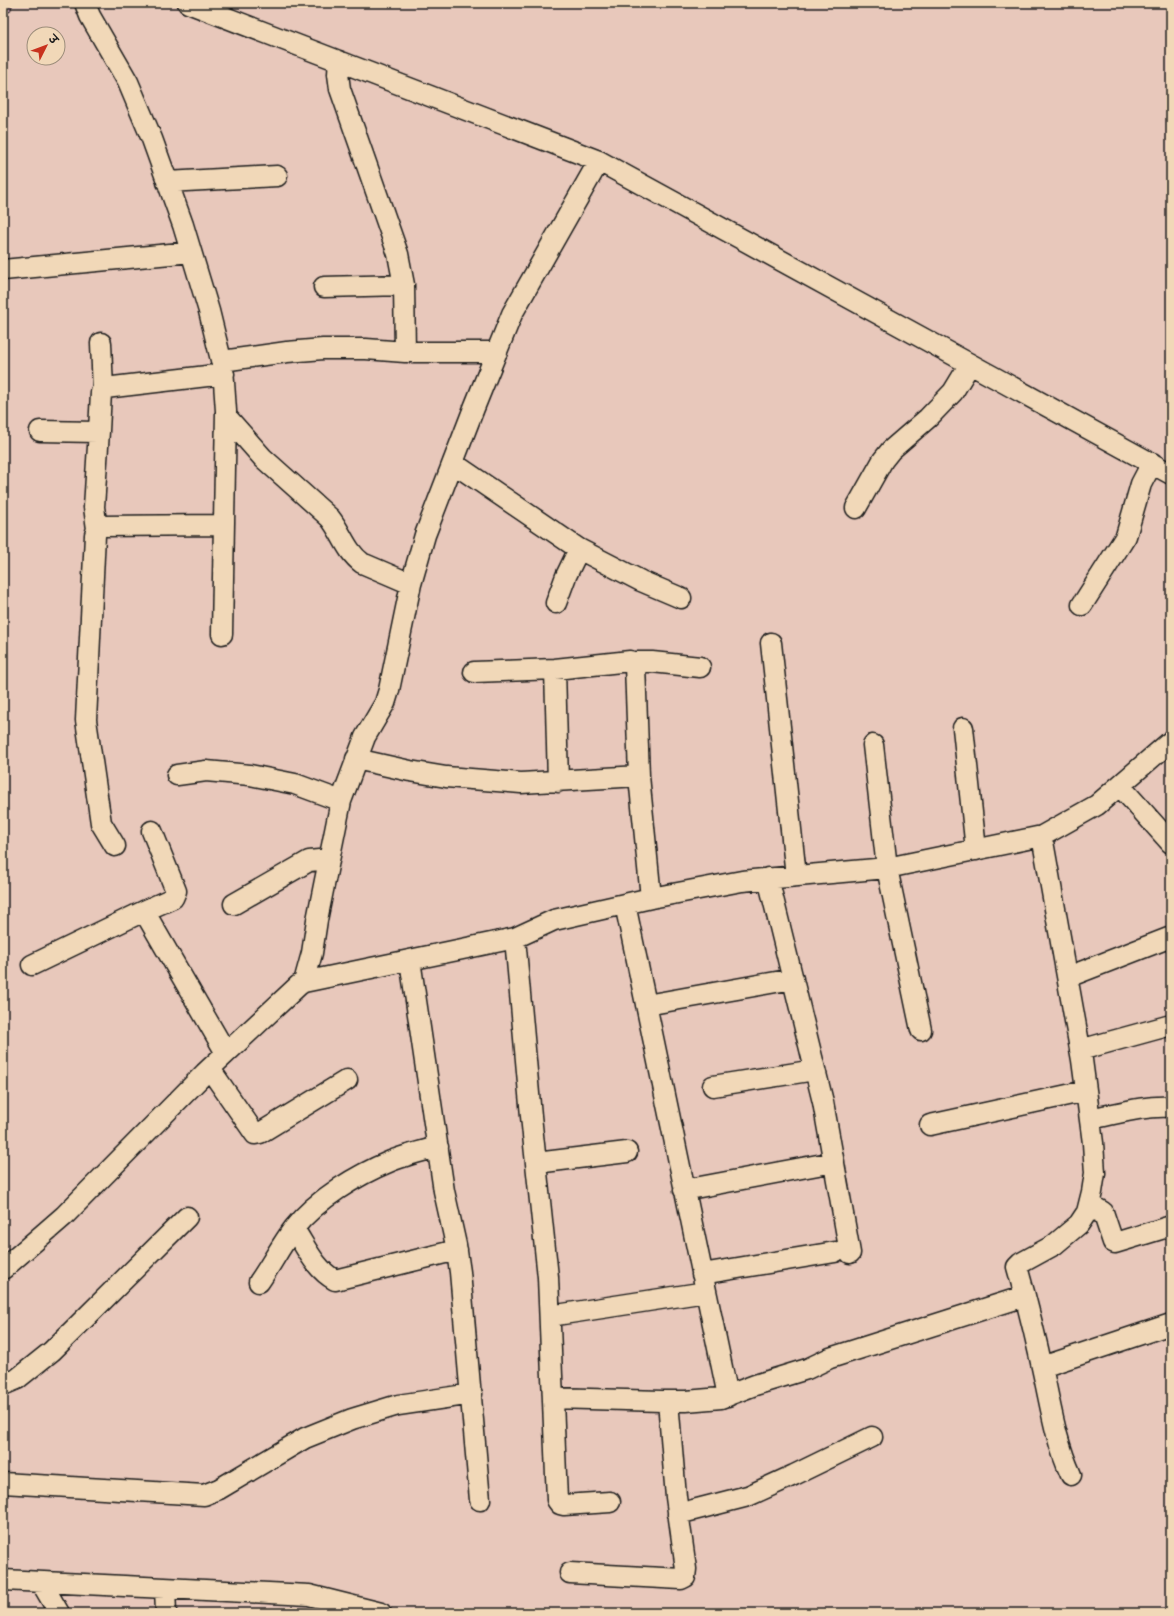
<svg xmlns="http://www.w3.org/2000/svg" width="1174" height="1616" viewBox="0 0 1174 1616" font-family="Delius,'Playpen Sans Deva',sans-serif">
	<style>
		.building { fill: #d4a3c2; stroke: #1c1c1c }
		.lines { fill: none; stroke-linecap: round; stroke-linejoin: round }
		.minor-casing { stroke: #1c1c1c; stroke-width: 23 }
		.minor { stroke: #f1d8b8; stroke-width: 20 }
	</style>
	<rect width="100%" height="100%" fill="#e8c8bb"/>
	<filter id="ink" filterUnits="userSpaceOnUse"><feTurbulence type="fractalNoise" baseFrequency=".025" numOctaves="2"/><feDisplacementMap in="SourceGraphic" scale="8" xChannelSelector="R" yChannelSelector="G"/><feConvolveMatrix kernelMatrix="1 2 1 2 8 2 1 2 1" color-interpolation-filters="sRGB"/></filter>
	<g filter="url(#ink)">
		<path class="building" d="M3 3H13L10 12 3 9Z"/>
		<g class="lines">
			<defs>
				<path id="minor" d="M85 3 90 16 128 82 152 139 183 225 209 311 223 368 226 411 222 634
					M188 3 599 161 1171 474
					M339 61 338 74 340 89 398 254 404 285 405 352
					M167 182 277 176
					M3 270 191 252
					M324 287 404 285
					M101 343 103 390
					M222 361 287 352 323 349H366L405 352H497
					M226 416 263 458 330 518C342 533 346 551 362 563L411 584
					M40 431 97 432 99 431 101 392 105 388 224 374
					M453 463 579 549 641 581 681 598
					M856 508 883 460 891 450 928 418 953 392 970 364
					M97 529 94 507 99 431
					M556 603 566 576 579 549
					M1082 605 1126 536 1141 484 1152 463
					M771 643 796 876
					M633 662H652L700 667
					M555 669 558 782
					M474 672 555 669 630 661 635 665 639 776 651 898
					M963 728 976 850
					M873 745 887 868 921 1030
					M356 759 410 771 446 777 521 783 639 776
					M177 775 206 771 250 775 295 784 341 801
					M1120 786 1171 843
					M152 831 176 891 173 898 144 911 226 1053
					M1042 836 1082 1060 1093 1143 1095 1173 1092 1192 1087 1212 1079 1224 1054 1245 1021 1263 1017 1267C1028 1305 1037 1343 1045 1381 1052 1414 1057 1444 1071 1475
					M115 846 101 823 86 720 95 535 97 529 101 526 224 525
					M768 878 823 1102 850 1253
					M234 904 309 861 319 860 329 861
					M625 904 728 1396
					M515 938 531 1116 548 1277 557 1500 560 1504 564 1505 610 1502
					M410 960 444 1191 456 1245 460 1272 480 1500
					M32 965 144 911
					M1068 977 1171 937
					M304 982 312 953 317 920 341 801 365 737 385 703 389 690 411 584 425 535 474 408 512 314 599 161
					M646 1005 793 979
					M1080 1050 1171 1025
					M210 1069 255 1134 260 1133 347 1080
					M713 1086 815 1070
					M1090 1119C1116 1114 1144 1105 1171 1107
					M930 1125 1086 1091
					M536 1163 627 1152
					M684 1190 834 1162
					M1087 1212 1098 1209 1103 1212 1113 1242 1115 1243 1171 1226
					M294 1229C306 1247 315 1269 335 1280L457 1250
					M3 1269 64 1216 205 1073 299 985 304 982 515 938 554 920 651 898 742 881 887 868 1042 836 1097 805 1171 741
					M702 1274 835 1252
					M259 1282C271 1265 281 1245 294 1228 317 1199 357 1175 391 1161 406 1155 422 1151 438 1147
					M550 1316 706 1292
					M1042 1367 1171 1324
					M3 1385 17 1379 52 1351 187 1217
					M553 1398 662 1401H686L721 1398 755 1385 807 1369 830 1358 1025 1296
					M3 1483 204 1495 219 1489 305 1438 352 1419 398 1405 472 1394
					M678 1514 748 1496 794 1475 872 1437
					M570 1573 681 1579 685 1577 686 1569 676 1497 668 1401
					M3 1580 309 1595 381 1613
					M41 1582 59 1613
					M165 1588 166 1613"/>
			</defs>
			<use href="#minor" class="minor-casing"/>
			<use href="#minor" class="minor"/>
		</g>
	</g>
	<rect width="1174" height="1616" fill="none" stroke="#f1d8b8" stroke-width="16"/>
	<rect x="8" y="8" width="1158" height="1600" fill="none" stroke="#1c1c1c" stroke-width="1.5" filter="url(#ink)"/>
	<g transform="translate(46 46) rotate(48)"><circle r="19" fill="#f1d8b8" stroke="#9c8d7a"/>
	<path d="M0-3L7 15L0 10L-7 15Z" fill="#c8321e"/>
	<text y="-6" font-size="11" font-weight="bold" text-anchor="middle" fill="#1c1c1c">उ</text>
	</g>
</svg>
